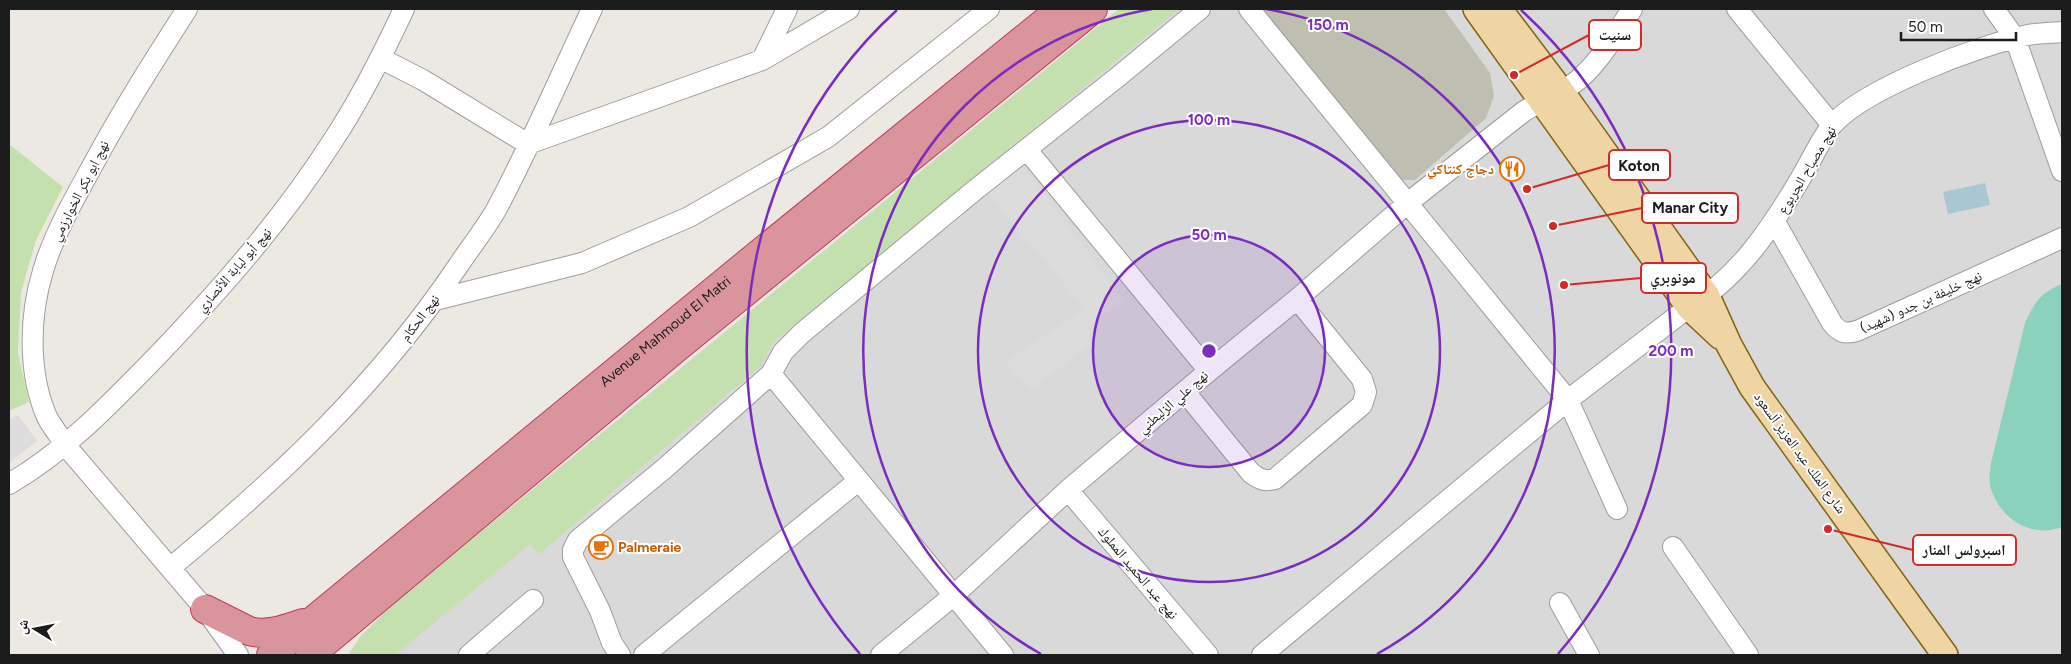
<svg xmlns="http://www.w3.org/2000/svg" width="2071" height="664" viewBox="0 0 2071 664" font-family="Figtree,'Noto Naskh Arabic',sans-serif">
	<style>
		.residential { fill: #dad9d9 }
		.construction { fill: #bebfb0 }
		.grass { fill: #c4e0ae }
		.pitch { fill: #8ad2bb }
		.parking { fill: #dcdcdc }
		.water { fill: #a8c7d4 }
		.lines { fill: none; stroke-linecap: round; stroke-linejoin: round }
		.minor-casing { stroke: #9d9d9d; stroke-width: 22 }
		.major-casing { stroke: #816412; stroke-width: 28 }
		.highway-casing { stroke: #c03a5f; stroke-width: 30 }
		.minor { stroke: #fff; stroke-width: 20 }
		.major { stroke: #efd4a4; stroke-width: 25 }
		.highway { stroke: #da949c; stroke-width: 28 }
		.ring { fill: none; stroke: #7b2cbf; stroke-width: 2.5 }
		.labels { text-anchor: middle; dominant-baseline: central; stroke-width: 4; stroke-linejoin: round; paint-order: stroke }
		.food-label { font-size: 14px; font-weight: bold; fill: #c56008; stroke: #fff; text-anchor: end }
		.street-label { font-size: 14px; fill: #1c1c1c; stroke: #fff }
		.centre { fill: #7b2cbf; stroke: #fff; stroke-width: 2.5 }
		.ring-label { font-size: 15px; text-anchor: middle; font-weight: bold; fill: #7b2cbf; stroke: #fff; stroke-width: 4; stroke-linejoin: round; paint-order: stroke }
		.leader { fill: none; stroke: #d62828; stroke-width: 2 }
		.callout-dot { fill: #d62828; stroke: #fff; stroke-width: 2 }
		.callout { fill: #fff; stroke: #d62828; stroke-width: 2 }
		.callout-label { font-size: 15px; text-anchor: middle; font-weight: bold; fill: #1c1c1c }
	</style>
	<rect width="100%" height="100%" fill="#ece9e3"/>
	<path class="residential" d="M1119 9H2062V655H348L360 637 393 604Z"/>
	<path class="construction" d="M1254 9H1444L1490 73 1494 96 1486 118 1415 180H1398Z"/>
	<path class="grass" d="M1119 9H1179L773 342 761 366 539 554 530 544 395 655H348L360 637 393 604Z
		M9 144 63 187 36 240 21 293 18 353 29 402 9 411Z"/>
	<path class="pitch" d="M2062 284V527C2030 539 1999 518 1990 486 1989 479 1990 470 1991 463L2025 323C2034 303 2041 292 2062 284Z"/>
	<path class="parking" d="M1012 166 1025 169 1126 303 1099 317 1089 328V347L1029 390 1006 361 1085 308 983 189Z
		M18 415 37 441 9 463V420Z"/>
	<path class="water" d="M1985 183 1990 205 1948 214 1943 192Z"/>
	<g class="lines">
		<defs>
			<path id="minor" d="M187 9C155 59 123 109 95 161 76 196 54 233 43 271 29 316 28 374 47 417 52 427 60 436 66 446L205 609 238 655
				M1249 9 1568 400 1617 509
				M1737 9 1832 125
				M1994 9 2015 38 2062 171
				M380 58 423 80 528 144 762 60 849 9
				M762 60 787 9
				M1027 150 1209 371
				M1775 222 1832 323C1840 333 1845 334 1857 331L2062 238
				M435 300 582 263 689 217 828 137 989 9
				M771 374 1003 655
				M1185 392 1251 473C1259 479 1265 482 1275 479L1362 405 1366 392 1362 379 1297 299
				M9 484C66 451 111 403 157 356 221 289 282 220 332 142 360 100 383 54 404 9
				M1068 490 1208 655
				M1673 547 1748 655
				M170 568C280 477 377 386 458 266 470 248 485 229 496 210 531 145 560 76 592 9
				M1560 603 1589 655
				M469 655 533 600
				M620 655 612 643 600 611 573 557V550L578 540 665 468 771 374 783 352 802 333 975 190 1119 76 1200 9
				M644 655 858 481
				M881 655 953 596 1068 490 1209 371 1297 299 1409 202 1523 112C1538 102 1555 96 1570 86 1595 70 1616 34 1632 9
				M1262 655 1568 400 1689 307C1740 276 1772 227 1802 176 1811 161 1821 138 1833 124 1866 88 1979 45 2028 35 2039 33 2051 33 2062 32"/>
			<path id="major" d="M1476 9 1689 307 1720 336
				M1499 9 1561 91 1707 296 1729 345 1752 387 1945 655"/>
			<g id="highway">
				<path d="M205 609 249 631C268 636 285 629 303 623"/>
				<path id="s1" d="M271 655 765 249 1061 9"/>
				<path d="M310 655 675 349 1093 9"/>
			</g>
		</defs>
		<use href="#minor" class="minor-casing"/>
		<use href="#major" class="major-casing"/>
		<use href="#highway" class="highway-casing"/>
		<use href="#minor" class="minor"/>
		<use href="#major" class="major"/>
		<use href="#highway" class="highway"/>
	</g>
	<circle cx="1209" cy="351" r="116" fill="#7b2cbf" fill-opacity=".12"/>
	<g class="ring">
		<circle cx="1209" cy="351" r="116"/>
		<circle cx="1209" cy="351" r="231"/>
		<path d="M1041 654A347 347 0 0 1 1152 9M1266 9A347 347 0 0 1 1377 654"/>
		<path d="M860 654A462 462 0 0 1 897 10M1521 10A462 462 0 0 1 1558 654"/>
	</g>
	<defs>
		<symbol id="restaurant-ring" viewBox="-11 -11 22 22"><circle r="9.5" fill="#fff" stroke="#e8710a" stroke-width="1.5"/><path d="M-5-6h1v4h1v-4h1v4h1v-4h1v5L-1.5 .5V6h-2V.5L-5-1ZM5-6V6H3V1.5H1.5Q1.5-4 5-6Z" fill="#e8710a"/></symbol>
		<symbol id="cafe-ring" viewBox="-11 -11 22 22"><circle r="9.5" fill="#fff" stroke="#e8710a" stroke-width="1.5"/><path d="M-5.5-4.5H6V0H3Q3 3.5 0 3.5H-2.5Q-5.5 3.5-5.5 0ZM3-3.2v2h1.7v-2ZM-6 4.5H4V6H-6Z" fill="#e8710a"/></symbol>
	</defs>
	<g fill-rule="evenodd">
		<use href="#restaurant-ring" x="1498" y="155" width="28" height="28"/>
		<use href="#cafe-ring" x="587" y="533" width="28" height="28"/>
	</g>
	<g class="labels">
		<g class="food-label">
			<text x="1494" y="169">دجاج كنتاكي</text>
			<text x="618" y="547" text-anchor="start">Palmeraie</text>
		</g>
		<g class="street-label">
			<text transform="translate(1807 170) rotate(-59)">نهج مصباح الجربوع</text>
			<text transform="translate(80 191) rotate(-63)">نهج ابو بكر الخوارزمي</text>
			<text transform="translate(234 270) rotate(-49)">نهج أبو لبابة الأنصاري</text>
			<text transform="translate(1921 302) rotate(-24)">نهج خليفة بن جدو (شهيد)</text>
			<text transform="translate(420 318) rotate(-53)">نهج الحكام</text>
			<text stroke="none"><textPath href="#s1" startOffset="510">Avenue Mahmoud El Matri</textPath></text>
			<text transform="translate(1173 402) rotate(-41)">نهج علي الزليطني</text>
			<text transform="translate(1800 453) rotate(54)">شارع الملك عبد العزيز آلسعود</text>
			<text transform="translate(1138 573) rotate(50)">نهج عبد الحميد المملوك</text>
		</g>
	</g>
	<circle cx="1209" cy="351" r="8" class="centre"/>
	<g class="ring-label">
		<text x="1328" y="30">150 m</text>
		<text x="1209" y="125">100 m</text>
		<text x="1209" y="240">50 m</text>
		<text x="1671" y="356">200 m</text>
	</g>
	<path class="leader" d="M1514 75L1589 35M1527 189L1609 165M1553 226L1642 208M1564 285L1641 278M1828 529L1913 550"/>
	<g class="callout-dot">
		<circle cx="1514" cy="75" r="5"/>
		<circle cx="1527" cy="189" r="5"/>
		<circle cx="1553" cy="226" r="5"/>
		<circle cx="1564" cy="285" r="5"/>
		<circle cx="1828" cy="529" r="5"/>
	</g>
	<g class="callout">
		<rect x="1589" y="20" width="52" height="30" rx="5"/>
		<rect x="1609" y="150" width="61" height="30" rx="5"/>
		<rect x="1642" y="193" width="96" height="30" rx="5"/>
		<rect x="1641" y="263" width="65" height="30" rx="5"/>
		<rect x="1913" y="535" width="103" height="30" rx="5"/>
	</g>
	<g class="callout-label">
		<text x="1615" y="40">سنيت</text>
		<text x="1639" y="171">Koton</text>
		<text x="1690" y="213">Manar City</text>
		<text x="1673" y="283">مونوبري</text>
		<text x="1964" y="555">اسبرولس المنار</text>
	</g>
	<rect width="2071" height="664" fill="none" stroke="#1c1c1c" stroke-width="20"/>
	<g transform="translate(35 629) rotate(280)" stroke="#ffffff" stroke-width="4" paint-order="stroke">
	<path d="M0-4L9 19L0 12L-9 19Z" fill="#1c1c1c"/>
	<text y="-8" font-size="14" font-weight="bold" text-anchor="middle" fill="#1c1c1c">ش</text>
	</g>
	<path d="M1901 32v8h115v-8" fill="none" stroke="#1c1c1c" stroke-width="2.5"/>
	<text x="1908" y="32" font-size="15" fill="#1c1c1c" stroke="#ffffff" stroke-width="4" paint-order="stroke">50 m</text>
</svg>
